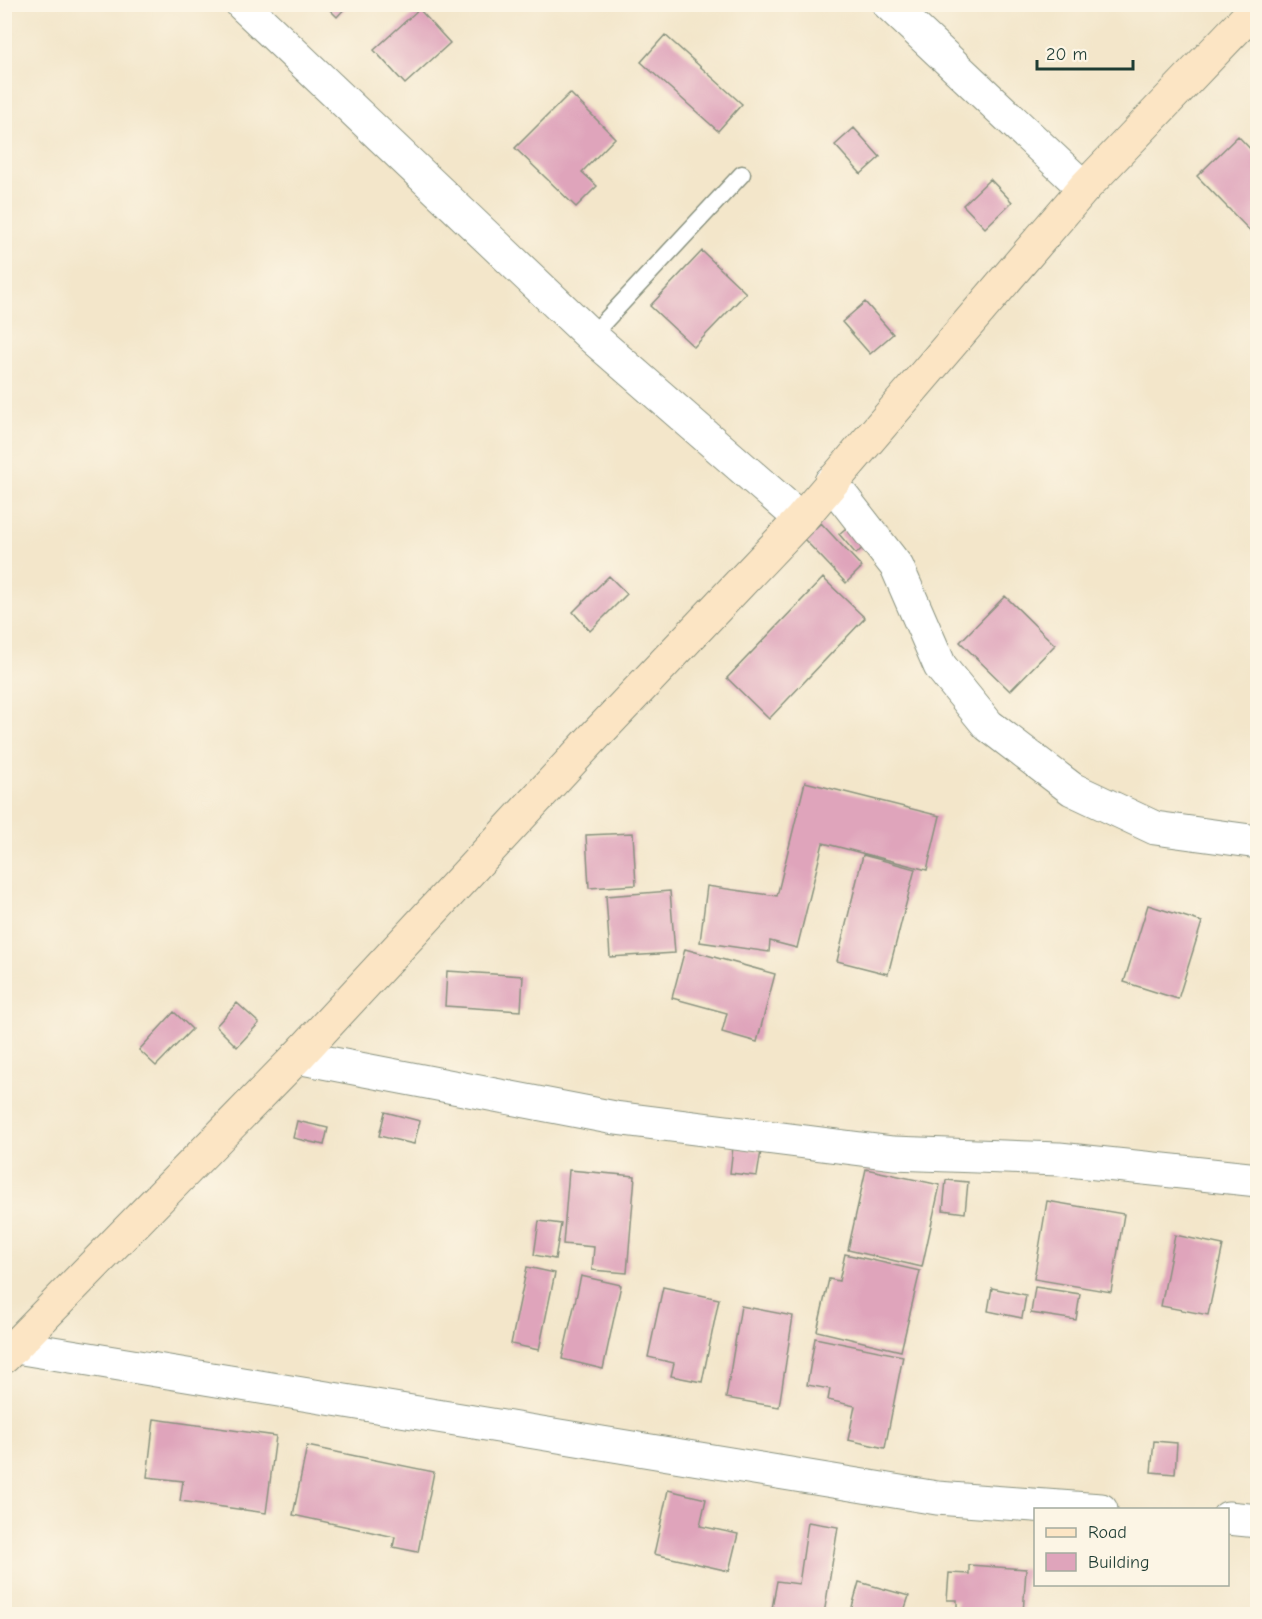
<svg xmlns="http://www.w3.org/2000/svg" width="1262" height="1619" viewBox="0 0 1262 1619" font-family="'Comic Neue',sans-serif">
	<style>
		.building { fill: #dfa4bb }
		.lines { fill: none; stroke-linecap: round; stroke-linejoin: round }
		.lane-casing { stroke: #89927f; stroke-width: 19 }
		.street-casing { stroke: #89927f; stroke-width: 35 }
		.secondary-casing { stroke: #89927f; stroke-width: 35 }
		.lane { stroke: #fff; stroke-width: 16 }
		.street { stroke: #fff; stroke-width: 33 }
		.secondary { stroke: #fce5c4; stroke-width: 33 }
	</style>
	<rect width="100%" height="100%" fill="#fcf5e5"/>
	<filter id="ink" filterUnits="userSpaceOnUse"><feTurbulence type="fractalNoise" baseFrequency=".0167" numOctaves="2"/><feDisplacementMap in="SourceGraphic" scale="12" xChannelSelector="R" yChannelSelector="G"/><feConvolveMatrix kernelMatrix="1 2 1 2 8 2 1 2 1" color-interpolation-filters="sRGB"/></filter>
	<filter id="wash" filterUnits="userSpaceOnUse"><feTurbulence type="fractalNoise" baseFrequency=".008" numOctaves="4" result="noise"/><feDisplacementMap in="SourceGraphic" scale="24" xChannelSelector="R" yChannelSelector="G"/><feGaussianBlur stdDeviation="1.35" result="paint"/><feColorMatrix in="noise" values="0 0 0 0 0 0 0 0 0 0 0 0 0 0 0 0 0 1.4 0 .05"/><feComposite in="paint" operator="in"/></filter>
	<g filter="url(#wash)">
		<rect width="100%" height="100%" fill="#f3e6ca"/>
		<g id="blocks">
			<path class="building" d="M324 4H349L337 17Z
				M419 9 450 43 405 84 374 50Z
				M665 35 742 104 718 131 641 62Z
				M570 93 615 138 582 172 597 186 576 207 515 148Z
				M854 128 880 157 861 174 835 145Z
				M1238 136 1258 157V239L1197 176Z
				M990 179 1012 202 985 228 963 205Z
				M702 251 746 293 694 347 650 306Z
				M865 302 893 334 870 354 842 322Z
				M821 523 862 567 846 583 804 539Z
				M852 523 869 542 856 554 839 534Z
				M609 576 627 594 590 631 573 612Z
				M823 578 865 618 769 719 727 678Z
				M1005 596 1055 645 1010 691 960 642Z
				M805 782 940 816 927 870 823 843 797 948 770 941 769 952 700 942 707 886 777 896Z
				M633 833 636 885 589 888 586 835Z
				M863 855 915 869 888 974 837 961Z
				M670 891 675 953 610 957 606 896Z
				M1148 905 1202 922 1178 999 1124 982Z
				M685 949 775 974 757 1042 722 1032 727 1013 672 998Z
				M447 971 523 976 521 1011 445 1006Z
				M237 1003 259 1023 237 1047 216 1026Z
				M174 1012 192 1029 156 1066 139 1050Z
				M385 1112 420 1121 414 1144 379 1136Z
				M297 1121 328 1128 324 1145 293 1138Z
				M733 1147 761 1151 757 1176 730 1173Z
				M866 1169 940 1185 922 1267 848 1250Z
				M569 1170 635 1176 627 1273 592 1270 594 1247 563 1244Z
				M946 1180 968 1182 965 1213 943 1210Z
				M1047 1201 1124 1214 1111 1292 1034 1279Z
				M539 1221 561 1224 555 1259 534 1255Z
				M1175 1235 1223 1245 1208 1315 1161 1306Z
				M845 1254 920 1271 901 1351 817 1331 829 1279 839 1281Z
				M527 1267 555 1273 539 1350 511 1344Z
				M581 1276 621 1285 603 1369 562 1359Z
				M663 1287 719 1299 702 1382 671 1376 674 1363 648 1357Z
				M1035 1287 1080 1294 1076 1320 1031 1313Z
				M992 1288 1026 1295 1022 1318 988 1311Z
				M741 1306 793 1316 779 1407 726 1398Z
				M815 1338 903 1356 885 1448 848 1440 855 1406 828 1400 830 1389 807 1385Z
				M154 1419 276 1436 266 1513 180 1501 183 1481 147 1477Z
				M1154 1441 1177 1443 1175 1474 1151 1472Z
				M307 1446 434 1472 418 1552 393 1547 395 1537 293 1515Z
				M668 1490 706 1499 700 1526 738 1534 729 1571 654 1554Z
				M808 1522 838 1527 824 1614H771L777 1581 799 1584Z
				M969 1565 1026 1569 1023 1614H957V1600H947L949 1573 969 1574Z
				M859 1582 909 1596 903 1614H850Z"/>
		</g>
	</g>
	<g filter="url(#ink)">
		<use href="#blocks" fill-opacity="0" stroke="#89927f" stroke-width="1.5"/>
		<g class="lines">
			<defs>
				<path id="lane" d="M591 336 742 174"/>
				<path id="street" d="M242 4 591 336 801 519
					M889 4 1084 188
					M831 482 897 567 940 666 988 725 1072 789 1155 828 1258 842
					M297 1057 615 1118 893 1153 1059 1159 1258 1180
					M16 1347 937 1498 1101 1510
					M1228 1518 1258 1521"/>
				<path id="secondary" d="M4 1357 297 1057 593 738 801 519 1084 188 1258 6"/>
			</defs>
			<use href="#lane" class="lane-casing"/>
			<use href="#street" class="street-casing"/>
			<use href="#secondary" class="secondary-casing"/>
			<use href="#lane" class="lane"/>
			<use href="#street" class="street"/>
			<use href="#secondary" class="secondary"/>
		</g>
	</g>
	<rect width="1262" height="1619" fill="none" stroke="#fcf5e5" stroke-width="24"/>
	<rect x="1034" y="1508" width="195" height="78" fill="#fcf5e5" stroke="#a4ab9e" stroke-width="1.5"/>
	<rect x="1046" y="1528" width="30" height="9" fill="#fce5c4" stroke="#a4ab9e" stroke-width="1.5"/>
	<text x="1088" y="1538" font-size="18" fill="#1f3d34">Road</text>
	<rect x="1046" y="1553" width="30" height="18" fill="#dfa4bb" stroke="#a4ab9e" stroke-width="1.5"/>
	<text x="1088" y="1568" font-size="18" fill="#1f3d34">Building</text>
	<path d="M1037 60v9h96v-9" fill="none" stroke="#1f3d34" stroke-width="3"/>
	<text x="1046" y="60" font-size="18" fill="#1f3d34" stroke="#fcf5e5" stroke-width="4.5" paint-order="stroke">20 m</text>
</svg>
